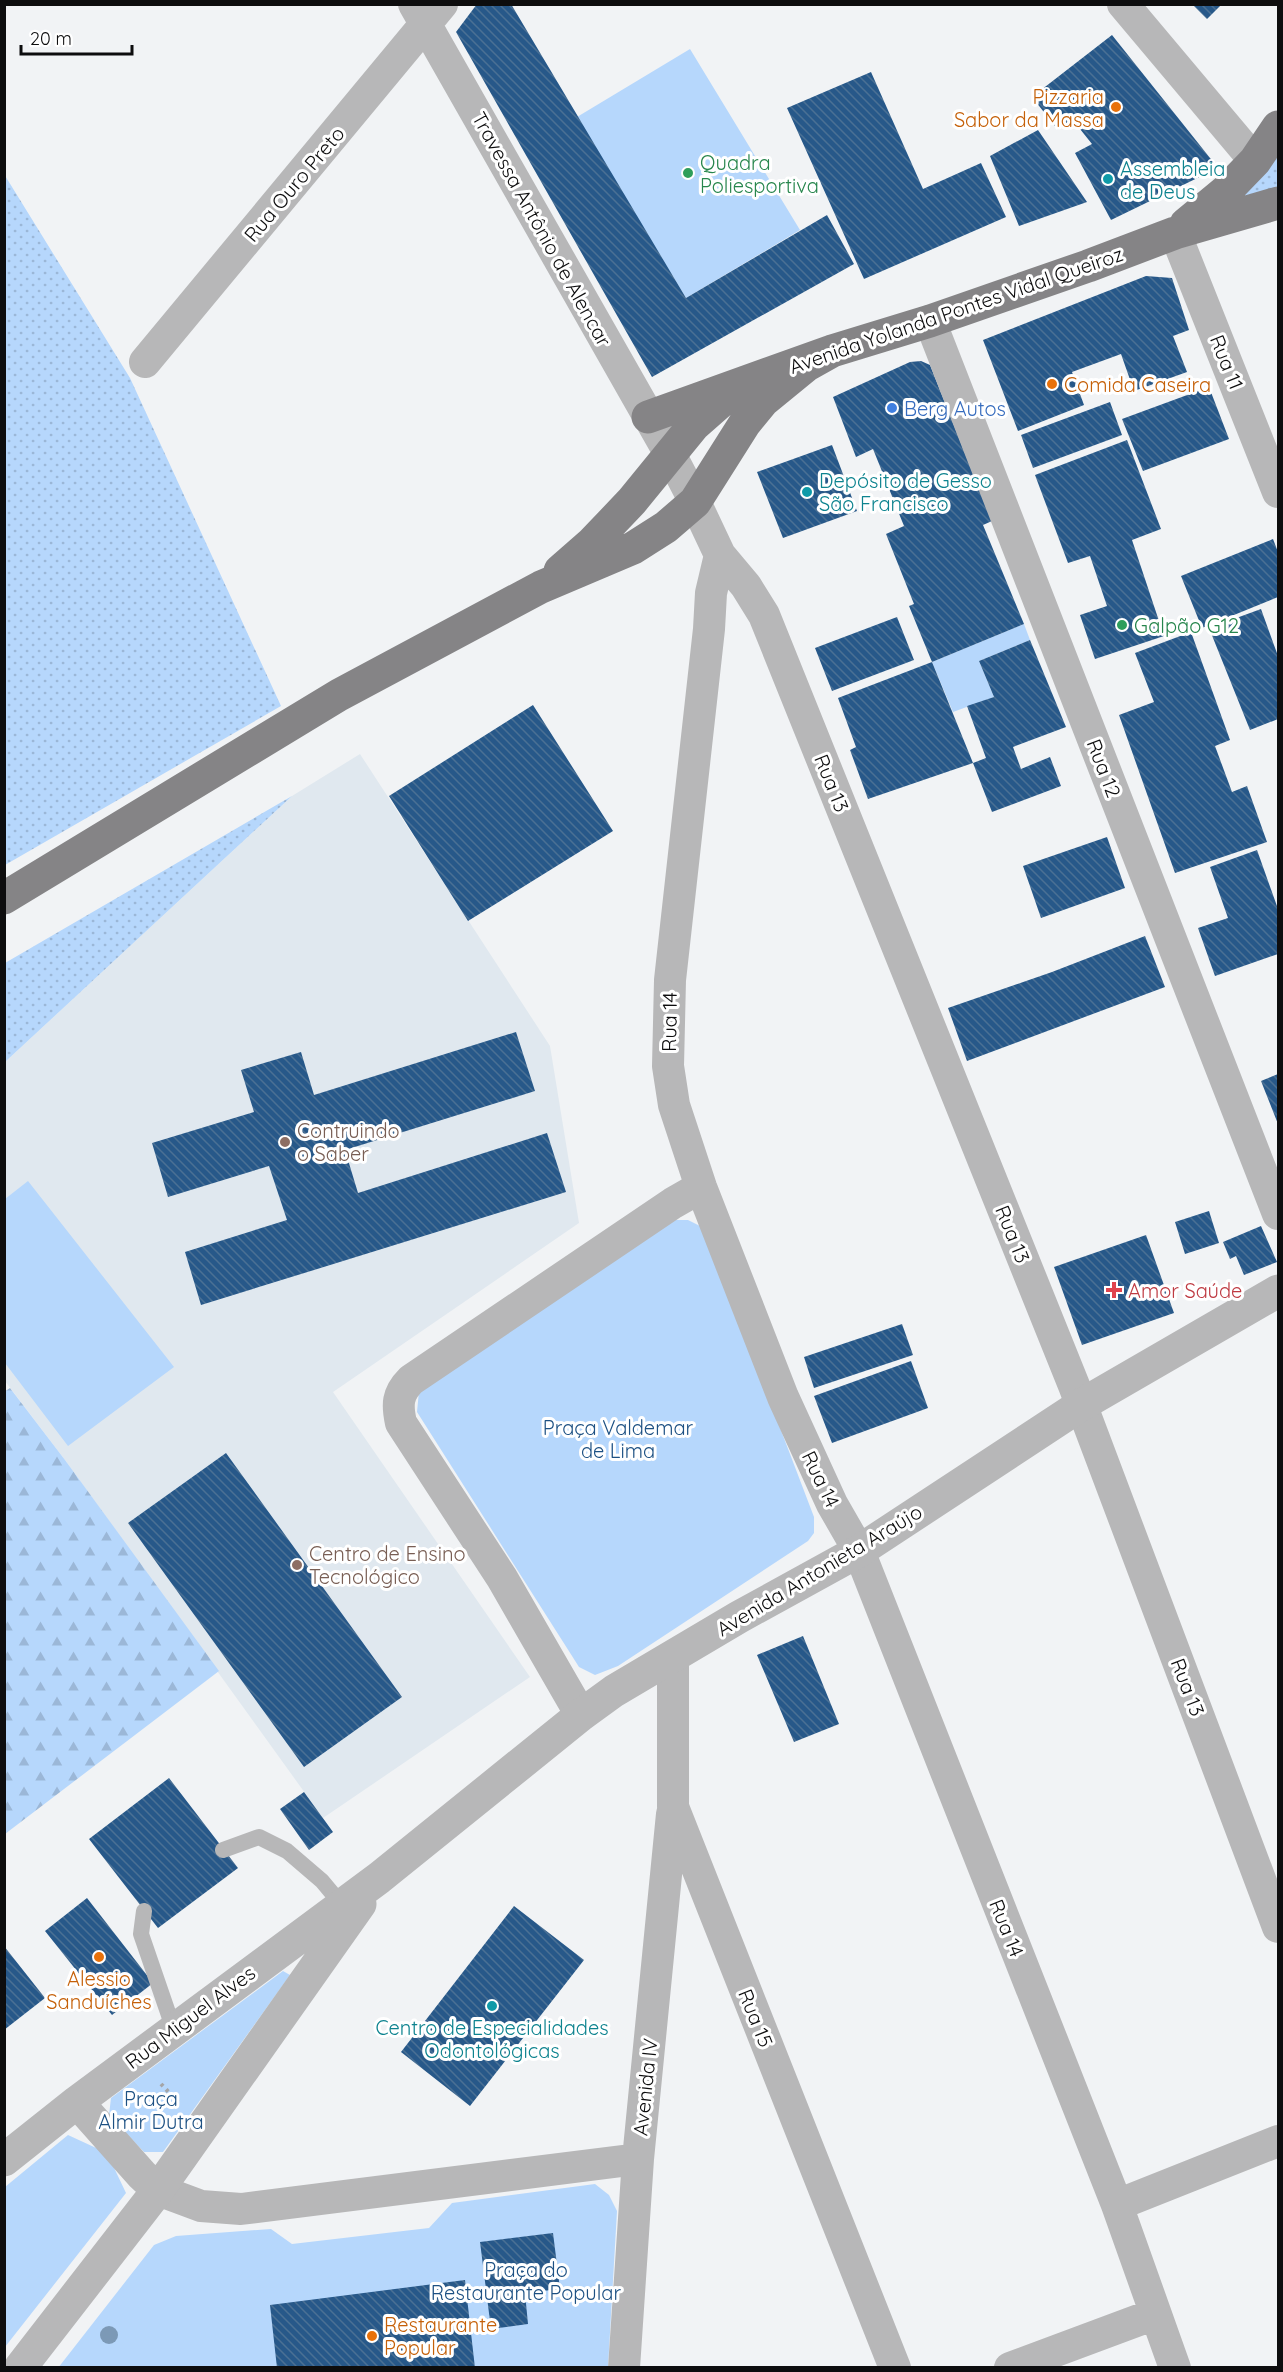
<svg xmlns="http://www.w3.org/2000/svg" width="1283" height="2372" viewBox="0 0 1283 2372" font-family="Quicksand,sans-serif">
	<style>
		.built { fill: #e0e8ef }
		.grass { fill: url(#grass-dots) }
		.forest { fill: url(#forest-firs) }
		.green { fill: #b6d7fc }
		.building { fill: url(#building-back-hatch) }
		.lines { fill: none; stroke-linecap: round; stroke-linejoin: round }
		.path { stroke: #a4a5a7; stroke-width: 4; stroke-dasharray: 3 4.5; stroke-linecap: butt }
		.service { stroke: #b7b7b8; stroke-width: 16 }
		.minor { stroke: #b7b7b8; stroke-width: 32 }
		.tertiary { stroke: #b7b7b8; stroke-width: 33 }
		.primary { stroke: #858486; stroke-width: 33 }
		.tree { fill: #7c99b6 }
		.food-dot { fill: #e8710a; stroke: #fff; stroke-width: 2 }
		.leisure-dot { fill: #2e9e5b; stroke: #fff; stroke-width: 2 }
		.culture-dot { fill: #0f9aa8; stroke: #fff; stroke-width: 2 }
		.shop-dot { fill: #3f7fe0; stroke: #fff; stroke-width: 2 }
		.education-dot { fill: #8d6e63; stroke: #fff; stroke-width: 2 }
		.health-dot { fill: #e0444e; stroke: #fff; stroke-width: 2 }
		.labels { text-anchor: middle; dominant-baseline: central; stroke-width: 6; stroke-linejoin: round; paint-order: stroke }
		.food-label { font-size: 20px; fill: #c56008; stroke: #fff; text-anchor: start }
		.leisure-label { font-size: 20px; fill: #27864d; stroke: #fff; text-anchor: start }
		.culture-label { font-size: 20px; fill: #0d838f; stroke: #fff; text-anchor: start }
		.street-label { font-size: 20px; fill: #0d0d0e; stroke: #fff }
		.shop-label { font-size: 20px; fill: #366cbe; stroke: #fff; text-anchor: start }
		.education-label { font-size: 20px; fill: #785e54; stroke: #fff; text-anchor: start }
		.health-label { font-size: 20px; fill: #be3a42; stroke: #fff; text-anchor: start }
		.park-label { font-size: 20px; fill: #1c5083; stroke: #fff }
	</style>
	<defs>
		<pattern id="grass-dots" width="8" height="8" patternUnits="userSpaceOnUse" patternTransform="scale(1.5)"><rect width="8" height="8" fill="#b6d7fc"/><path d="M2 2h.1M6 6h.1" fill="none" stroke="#9bb7d7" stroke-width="1.8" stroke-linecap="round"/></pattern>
		<pattern id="forest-firs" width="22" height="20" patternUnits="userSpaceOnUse" patternTransform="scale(1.5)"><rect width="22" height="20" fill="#b6d7fc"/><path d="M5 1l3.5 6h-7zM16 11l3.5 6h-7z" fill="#9bb7d7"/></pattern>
		<pattern id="building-back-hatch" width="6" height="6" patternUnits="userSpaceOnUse" patternTransform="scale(1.5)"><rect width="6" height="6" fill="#275889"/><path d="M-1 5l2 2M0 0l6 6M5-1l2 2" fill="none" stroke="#4b7094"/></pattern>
	</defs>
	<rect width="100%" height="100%" fill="#f1f3f5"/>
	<path class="built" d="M360 754 550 1046 579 1223 333 1392 530 1677 323 1818 65 1460 5 1381V1062L292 796Z"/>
	<path class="grass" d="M1278 137V199L1223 210Z
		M4 174 130 378 281 706 5 865Z
		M292 796 5 1062V963Z"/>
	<path class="forest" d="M10 1388 65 1460 219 1671 5 1834 4 1392Z"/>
	<path class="green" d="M690 49 800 230 686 298 577 117Z
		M1024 624 1030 640 979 661 994 697 953 712 932 662Z
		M28 1181 174 1367 68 1446 5 1363V1199Z
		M671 1220H688L704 1228 814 1517V1533L808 1541 618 1666 595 1675 579 1667 417 1412 419 1391Z
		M283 1971 290 1975 163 2152H144L109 2115 111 2098Z
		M68 2135 107 2153 126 2193 5 2347V2187Z
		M595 2184 609 2195 617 2211 608 2367 58 2368 154 2245 176 2236 271 2229 292 2244 429 2228 452 2203Z"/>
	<path class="building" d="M477 4H511L686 298 827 215 854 264 652 377 456 32Z
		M1192 4H1222L1207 19Z
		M1112 35 1218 168 1111 220 1075 153 1092 144 1072 119 1058 130 1032 97Z
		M871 72 923 189 981 163 1006 217 864 279 787 108Z
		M1038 130 1087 202 1019 226 990 156Z
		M1146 276 1172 278 1189 330 1173 336 1187 372 1134 391 1121 354 1072 372 1084 405 1018 431 983 340Z
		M921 361 930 365 992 521 983 525 1024 624 932 662 909 606 914 604 886 534 904 526 873 449 856 457 833 397 910 362Z
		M1209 387 1229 439 1143 471 1122 419Z
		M1110 402 1122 435 1033 468 1021 435Z
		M1127 440 1161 529 1132 540 1164 636 1095 659 1080 615 1107 606 1090 556 1068 563 1035 475Z
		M832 445 857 511 783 538 757 472Z
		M1273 539 1278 552V597L1202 628 1181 576Z
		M1261 609 1278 656V719L1250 730 1209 628Z
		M897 617 914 660 832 691 815 648Z
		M1191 632 1230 740 1215 746 1232 792 1247 786 1267 842 1175 873 1119 715 1154 702 1135 653Z
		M1030 640 1066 727 1013 747 1021 769 1050 757 1061 786 992 812 973 763 986 758 967 706 994 697 979 661Z
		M932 662 973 763 868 799 850 750 856 747 838 698Z
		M533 705 613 831 468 921 389 796Z
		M1107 837 1125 888 1041 918 1023 866Z
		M1257 850 1278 909V954L1215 976 1198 928 1228 918 1210 867Z
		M1145 936 1165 987 967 1061 948 1008 1052 972Z
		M516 1032 535 1091 345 1150 358 1193 547 1133 566 1192 201 1305 185 1252 287 1220 269 1166 168 1197 152 1143 254 1112 241 1070 301 1052 314 1095Z
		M1278 1074V1124L1261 1081Z
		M1209 1211 1219 1243 1185 1254 1175 1222Z
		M1261 1226 1277 1262 1244 1275 1236 1256 1230 1259 1223 1242Z
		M1146 1235 1174 1313 1082 1345 1054 1267Z
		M902 1324 913 1355 814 1388 804 1357Z
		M911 1361 928 1408 832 1443 814 1396Z
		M226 1453 402 1697 304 1767 128 1523Z
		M803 1636 839 1724 794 1742 757 1655Z
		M169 1778 238 1868 158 1928 89 1839Z
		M304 1792 333 1832 309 1850 280 1809Z
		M87 1898 153 1983 112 2015 45 1931Z
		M514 1906 584 1960 470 2106 401 2052Z
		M4 1946 45 1998 4 2030Z
		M553 2233 560 2289 525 2293 528 2324 491 2329 480 2242Z
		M465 2280 475 2368H277L270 2305Z"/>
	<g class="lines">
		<path class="path" d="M161 2084 178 2102"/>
		<path class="service" d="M223 1850 259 1837 287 1851 322 1881 342 1905
			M144 1911 141 1934 174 2030"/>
		<path class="minor" d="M414 4 670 454 695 502 720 555 746 586 764 615 1075 1388 1278 1927
			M1123 4 1255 161
			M1175 233 1278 492
			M930 321 1278 1214
			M145 362 442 4
			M720 555 711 593 709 629 670 980 668 1066 674 1105 701 1187 783 1397 832 1504 859 1551 1117 2205 1175 2368
			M673 1658V1807L895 2368
			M581 1715 502 1578 401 1423C397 1405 397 1394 411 1380L673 1203 701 1187
			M158 2190 201 2206 241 2209 638 2159
			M1117 2205 1278 2141
			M624 2368 638 2159 672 1814
			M1010 2368 1155 2314"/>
		<path class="tertiary" d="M77 2102 142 2175 158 2190
			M4 2160 77 2102 379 1878 581 1715 614 1691 739 1617 859 1551 1081 1405 1278 1291
			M20 2368 158 2190 360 1904"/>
		<path class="primary" d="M1186 224 1226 191 1255 161 1278 127
			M648 417 832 351 930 321 1088 266 1175 233 1278 203
			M560 571 592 543 632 501 694 425 727 396
			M4 898 339 695 541 587 633 548 666 527 695 502 745 423 763 401 807 365 832 351"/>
	</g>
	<circle class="tree" cx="109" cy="2335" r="9"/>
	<g class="food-dot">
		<circle cx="1116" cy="107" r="6"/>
		<circle cx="1052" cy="384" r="6"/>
		<circle cx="99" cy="1957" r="6"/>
		<circle cx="372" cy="2336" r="6"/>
	</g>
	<g class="leisure-dot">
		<circle cx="688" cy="173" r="6"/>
		<circle cx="1122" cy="625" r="6"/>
	</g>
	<g class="culture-dot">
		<circle cx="1108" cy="179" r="6"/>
		<circle cx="807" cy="492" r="6"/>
		<circle cx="492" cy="2006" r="6"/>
	</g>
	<circle class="shop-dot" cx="892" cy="408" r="6"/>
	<g class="education-dot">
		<circle cx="285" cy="1142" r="6"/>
		<circle cx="297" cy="1565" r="6"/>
	</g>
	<path class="health-dot" d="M1111 1281h6v6h6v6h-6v6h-6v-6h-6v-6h6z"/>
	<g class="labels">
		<g class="food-label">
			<text x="1104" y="96" text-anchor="end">Pizzaria<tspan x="1104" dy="23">Sabor da Massa</tspan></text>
			<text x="1064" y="384">Comida Caseira</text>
			<text x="99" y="1978" text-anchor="middle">Alessio<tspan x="99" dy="23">Sanduíches</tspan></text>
			<text x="384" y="2324">Restaurante<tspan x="384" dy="23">Popular</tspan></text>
		</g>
		<g class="leisure-label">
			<text x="700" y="162">Quadra<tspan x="700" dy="23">Poliesportiva</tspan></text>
			<text x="1134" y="625">Galpão G12</text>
		</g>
		<g class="culture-label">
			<text x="1120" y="168">Assembleia<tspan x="1120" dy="23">de Deus</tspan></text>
			<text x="819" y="480">Depósito de Gesso<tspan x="819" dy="23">São Francisco</tspan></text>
			<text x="492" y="2027" text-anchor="middle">Centro de Especialidades<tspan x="492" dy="23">Odontológicas</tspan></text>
		</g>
		<g class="street-label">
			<text transform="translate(294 184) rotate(-50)">Rua Ouro Preto</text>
			<text transform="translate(542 229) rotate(61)">Travessa Antônio de Alencar</text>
			<text transform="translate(956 310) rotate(-19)">Avenida Yolanda Pontes Vidal Queiroz</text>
			<text transform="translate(1227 362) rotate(68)">Rua 11</text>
			<text transform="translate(1104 768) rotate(69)">Rua 12</text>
			<text transform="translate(832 783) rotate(68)">Rua 13</text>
			<text transform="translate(669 1022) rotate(-89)">Rua 14</text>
			<text transform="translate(1013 1234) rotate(68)">Rua 13</text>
			<text transform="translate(821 1479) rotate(64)">Rua 14</text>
			<text transform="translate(819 1570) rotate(-31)">Avenida Antonieta Araújo</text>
			<text transform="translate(1188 1687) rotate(69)">Rua 13</text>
			<text transform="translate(1007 1928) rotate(68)">Rua 14</text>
			<text transform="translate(190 2017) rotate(-37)">Rua Miguel Alves</text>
			<text transform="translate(756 2018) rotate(68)">Rua 15</text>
			<text transform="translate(645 2087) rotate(-84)">Avenida IV</text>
		</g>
		<g class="shop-label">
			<text x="904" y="408">Berg Autos</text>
		</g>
		<g class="education-label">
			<text x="297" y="1130">Contruindo<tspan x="297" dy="23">o Saber</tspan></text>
			<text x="309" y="1553">Centro de Ensino<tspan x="309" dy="23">Tecnológico</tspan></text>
		</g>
		<g class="health-label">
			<text x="1128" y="1290">Amor Saúde</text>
		</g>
		<g class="park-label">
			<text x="618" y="1427">Praça Valdemar<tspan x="618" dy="23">de Lima</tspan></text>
			<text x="151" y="2098">Praça<tspan x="151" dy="23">Almir Dutra</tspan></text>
			<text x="526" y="2269">Praça do<tspan x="526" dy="23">Restaurante Popular</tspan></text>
		</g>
	</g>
	<rect width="1283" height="2372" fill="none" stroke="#0d0d0e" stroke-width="12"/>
	<path d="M21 45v9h111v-9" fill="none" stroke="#0d0d0e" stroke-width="3"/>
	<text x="30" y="45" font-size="18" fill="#0d0d0e" stroke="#ffffff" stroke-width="4.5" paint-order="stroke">20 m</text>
</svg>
